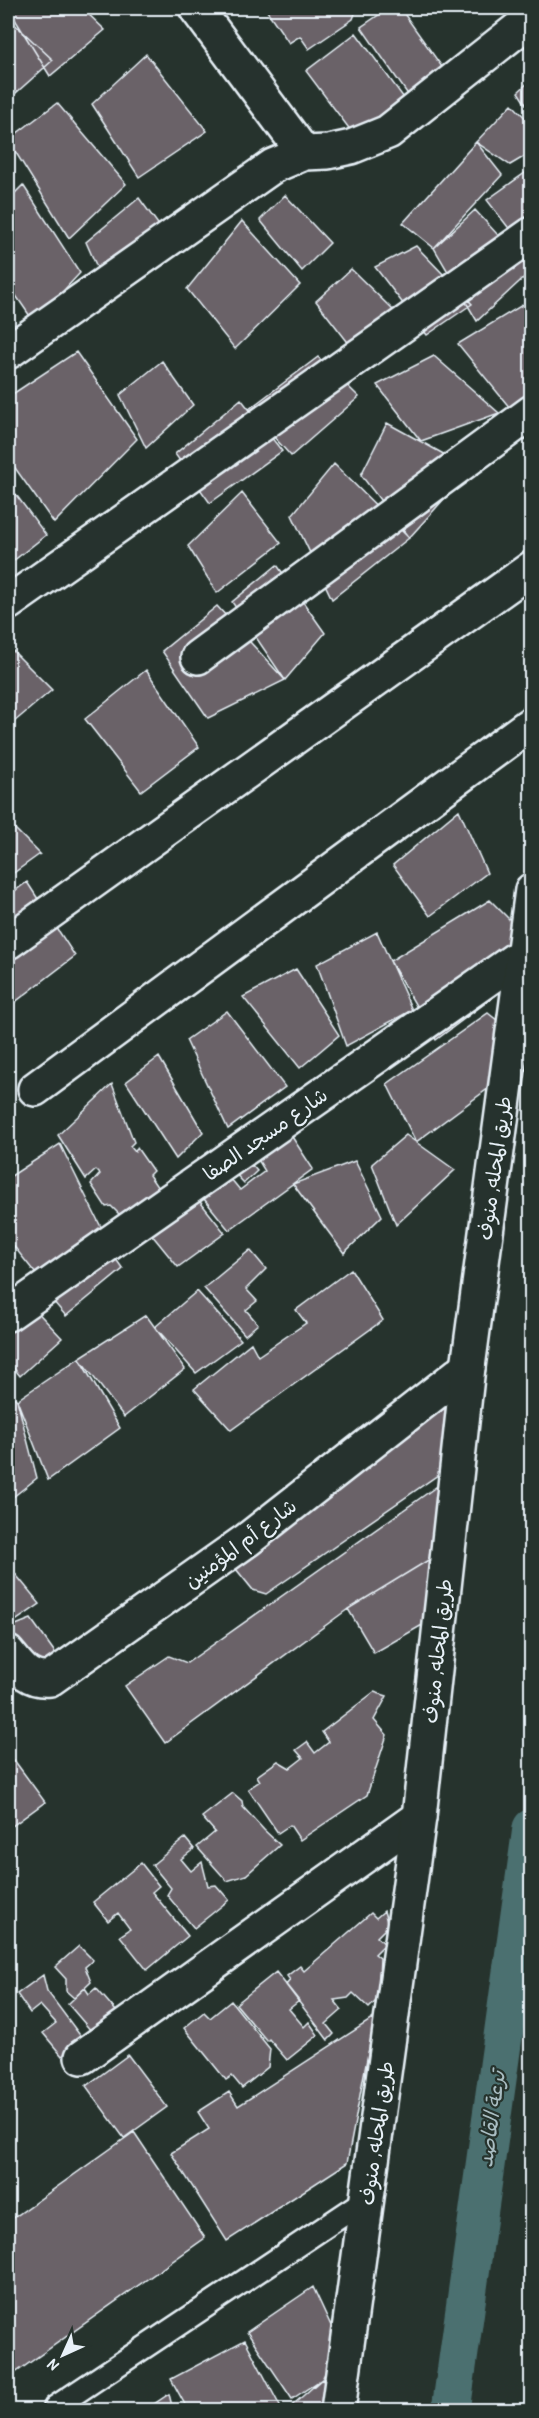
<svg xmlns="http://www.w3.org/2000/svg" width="539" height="2418" viewBox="0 0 539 2418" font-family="'Patrick Hand','Playpen Sans Arabic',sans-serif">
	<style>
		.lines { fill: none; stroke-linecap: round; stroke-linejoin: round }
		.canal { stroke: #4b6f70; stroke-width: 39 }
		.building { fill: #6b6268; stroke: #e8f1f8; stroke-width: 1.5 }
		.service-casing { stroke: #e8f1f8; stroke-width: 26 }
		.minor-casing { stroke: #e8f1f8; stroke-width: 38 }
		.secondary-casing { stroke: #e8f1f8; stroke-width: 38 }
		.service { stroke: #26332d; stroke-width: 21 }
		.minor { stroke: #26332d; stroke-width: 33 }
		.secondary { stroke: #26332d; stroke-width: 33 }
		.labels { text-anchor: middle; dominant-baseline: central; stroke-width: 4.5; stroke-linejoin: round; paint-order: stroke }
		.street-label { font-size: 20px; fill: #e8f1f8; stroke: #26332d }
		.water-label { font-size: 21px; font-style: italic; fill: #a9bdc2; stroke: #26332d }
	</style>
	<rect width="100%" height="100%" fill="#26332d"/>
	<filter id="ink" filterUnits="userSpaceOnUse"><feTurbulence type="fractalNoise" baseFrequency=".0167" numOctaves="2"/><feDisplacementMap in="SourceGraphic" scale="12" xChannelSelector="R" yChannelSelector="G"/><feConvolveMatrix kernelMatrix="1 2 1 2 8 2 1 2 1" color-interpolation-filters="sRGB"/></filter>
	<g filter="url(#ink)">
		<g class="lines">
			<path class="canal" d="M451 2410 532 1828"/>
		</g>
		<path class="building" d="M8 8H82L105 30 50 76Z
			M265 8H357L353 19 309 49 300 36 289 43Z
			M389 8H400L445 71 409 96 361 27Z
			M8 18 53 60 8 100Z
			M356 33 404 98 354 135 306 71Z
			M146 54 207 131 139 177 92 104Z
			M532 79V114L518 92Z
			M57 103 126 184 69 238 8 140Z
			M512 104 532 125V152L510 165 476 142Z
			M476 142 502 175 434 248 403 223Z
			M532 168V258L487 200Z
			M23 185 80 273 34 322 8 284V200Z
			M285 195 330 243 302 271 260 220Z
			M139 198 174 246 110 297 86 242Z
			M475 210 531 271 477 321 434 248Z
			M242 221 300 285 235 349 187 289Z
			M416 246 472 304 427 335 375 267Z
			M351 269 394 311 350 345 316 301Z
			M532 299V390L510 408 458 344Z
			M76 352 137 439 54 523 8 458V397Z
			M434 356 499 413 421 441 377 385Z
			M318 357 359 397 291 456 249 409Z
			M162 361 193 405 146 448 120 395Z
			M241 399 282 451 210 503 175 454Z
			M387 423 471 469 409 538 361 475Z
			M334 464 409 538 332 599 292 515Z
			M8 484 46 535 8 565Z
			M242 493 281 543 217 593 188 546Z
			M277 565 325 633 285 680 232 602Z
			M217 606 285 680 208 718 162 651Z
			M8 646 52 690 8 727Z
			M146 670 199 747 141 791 85 719Z
			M459 810 487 873 430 916 393 865Z
			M8 822 40 854 8 877Z
			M27 882 75 956 10 1006 8 1001V896Z
			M490 900 532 942V968L436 1040 390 961Z
			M377 932 412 1010 346 1046 317 964Z
			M296 969 339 1035 300 1068 243 997Z
			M227 1011 285 1087 228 1129 186 1040Z
			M488 1013 532 1048V1056L416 1142 387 1084Z
			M159 1057 203 1132 176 1159 126 1082Z
			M112 1084 134 1142 130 1146 135 1152 137 1148 153 1171 149 1175 158 1188 123 1218 111 1206 106 1207 91 1184 100 1174 96 1170 86 1179 58 1135Z
			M285 1126 313 1169 229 1230 196 1189 218 1187 231 1179 240 1190 265 1171 257 1158Z
			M406 1135 455 1170 396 1225 372 1164Z
			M60 1144 102 1229 44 1284 8 1239V1178Z
			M246 1158 257 1171 244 1183 231 1169Z
			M355 1161 382 1216 344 1253 293 1184Z
			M193 1193 225 1233 178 1267 143 1224Z
			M108 1248 123 1269 66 1316 45 1292Z
			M250 1250 266 1269 246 1289 257 1301 246 1310 258 1324 245 1335 204 1288Z
			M351 1269 383 1320 231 1430 194 1389 251 1343 258 1356 306 1323 296 1310Z
			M197 1291 241 1340 196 1373 155 1327Z
			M27 1301 62 1338 20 1376 8 1361V1329Z
			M146 1315 185 1369 124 1417 79 1358Z
			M79 1358 120 1428 48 1480 17 1400Z
			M453 1391 445 1470 266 1594 253 1590 232 1564Z
			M8 1392 17 1400 37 1478 8 1501Z
			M443 1482 435 1556 348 1609 165 1743 125 1686 169 1656 187 1663Z
			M435 1556 424 1624 374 1653 348 1609Z
			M8 1565 40 1604 8 1626Z
			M31 1619 56 1654 29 1677 8 1648V1628Z
			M374 1692 387 1696 374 1720 387 1735 367 1795 300 1840 290 1825 278 1833 248 1789 260 1781 257 1776 278 1761 290 1768 303 1758 296 1750 307 1742 315 1753 329 1742 322 1732Z
			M14 1760 45 1802 8 1829V1765Z
			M233 1793 242 1801 243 1807 264 1830 280 1845 246 1875 227 1881 197 1847 215 1832 202 1817Z
			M185 1838 194 1849 181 1859 191 1871 202 1862 208 1886 216 1885 229 1900 194 1928 167 1895 171 1888 152 1865Z
			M141 1863 159 1886 152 1892 188 1936 147 1970 120 1936 130 1929 118 1913 108 1921 93 1902Z
			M384 1911 388 1926 377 1937 385 1944 375 1954 380 1958 378 1999 369 2008 353 1993 348 1998 334 2000 342 2010 326 2024 334 2034 328 2040 286 1985 290 1980 287 1976 300 1966 304 1971 371 1913 376 1918Z
			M79 1946 93 1960 85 1967 91 1982 74 1998 66 1991V1979L55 1967Z
			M276 1972 299 2001 289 2009 304 2027 309 2022 318 2035 287 2060 269 2039 267 2041 236 2004Z
			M43 1975 47 1991 85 2042 62 2056 43 2033 56 2023 40 2005 30 2013 17 1994Z
			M85 1988 89 1994 96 1988 116 2011 92 2032 68 2004Z
			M231 2001 270 2049 268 2067 242 2088 232 2076 226 2080 184 2028 204 2012 210 2018Z
			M375 2017 347 2163 227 2241 171 2153 209 2129 198 2112 229 2092 238 2106Z
			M128 2055 167 2107 124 2138 86 2086Z
			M134 2132 205 2238 8 2378V2222Z
			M313 2287 340 2345 322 2379 292 2399 247 2332Z
			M245 2340 282 2410H188L171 2379Z
			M322 2379 344 2410H287Z
			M169 2394 173 2410H145Z"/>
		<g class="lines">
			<defs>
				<path id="service" d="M55 2407 367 2199"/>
				<path id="minor" d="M196 8 304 153
					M8 352 273 166 304 153 328 152 351 147 388 132 532 18
					M8 603 532 234
					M198 657 532 412
					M8 942 532 568
					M35 1089 532 723
					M8 1314 523 954
					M8 1653C20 1668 28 1681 50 1679L247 1540 468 1367
					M82 2057 419 1817"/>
				<path id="secondary" d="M338 2410 419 1817 468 1367 532 890"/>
			</defs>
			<use href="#service" class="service-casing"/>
			<use href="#minor" class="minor-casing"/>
			<use href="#secondary" class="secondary-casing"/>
			<use href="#service" class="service"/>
			<use href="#minor" class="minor"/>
			<use href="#secondary" class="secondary"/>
		</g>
	</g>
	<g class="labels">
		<g class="street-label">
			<text transform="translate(265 1134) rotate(-35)">شارع مسجد الصفا</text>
			<text transform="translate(494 1168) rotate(-82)">طريق المحله, منوف</text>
			<text transform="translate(240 1543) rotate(-37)">شارع أم المؤمنين</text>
			<text transform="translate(437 1651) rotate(-84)">طريق المحله, منوف</text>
			<text transform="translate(376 2133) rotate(-82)">طريق المحله, منوف</text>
		</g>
		<g class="water-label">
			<text transform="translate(491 2119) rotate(-82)">ترعة القاصد</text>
		</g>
	</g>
	<rect width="539" height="2418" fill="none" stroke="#26332d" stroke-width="30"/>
	<rect x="15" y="15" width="509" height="2388" fill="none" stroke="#e8f1f8" stroke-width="2" filter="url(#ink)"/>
	<g transform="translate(63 2355) rotate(225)" stroke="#26332d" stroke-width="4.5" paint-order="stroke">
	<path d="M0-4.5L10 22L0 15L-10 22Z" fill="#e8f1f8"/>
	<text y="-9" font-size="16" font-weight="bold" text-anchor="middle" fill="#e8f1f8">N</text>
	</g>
</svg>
